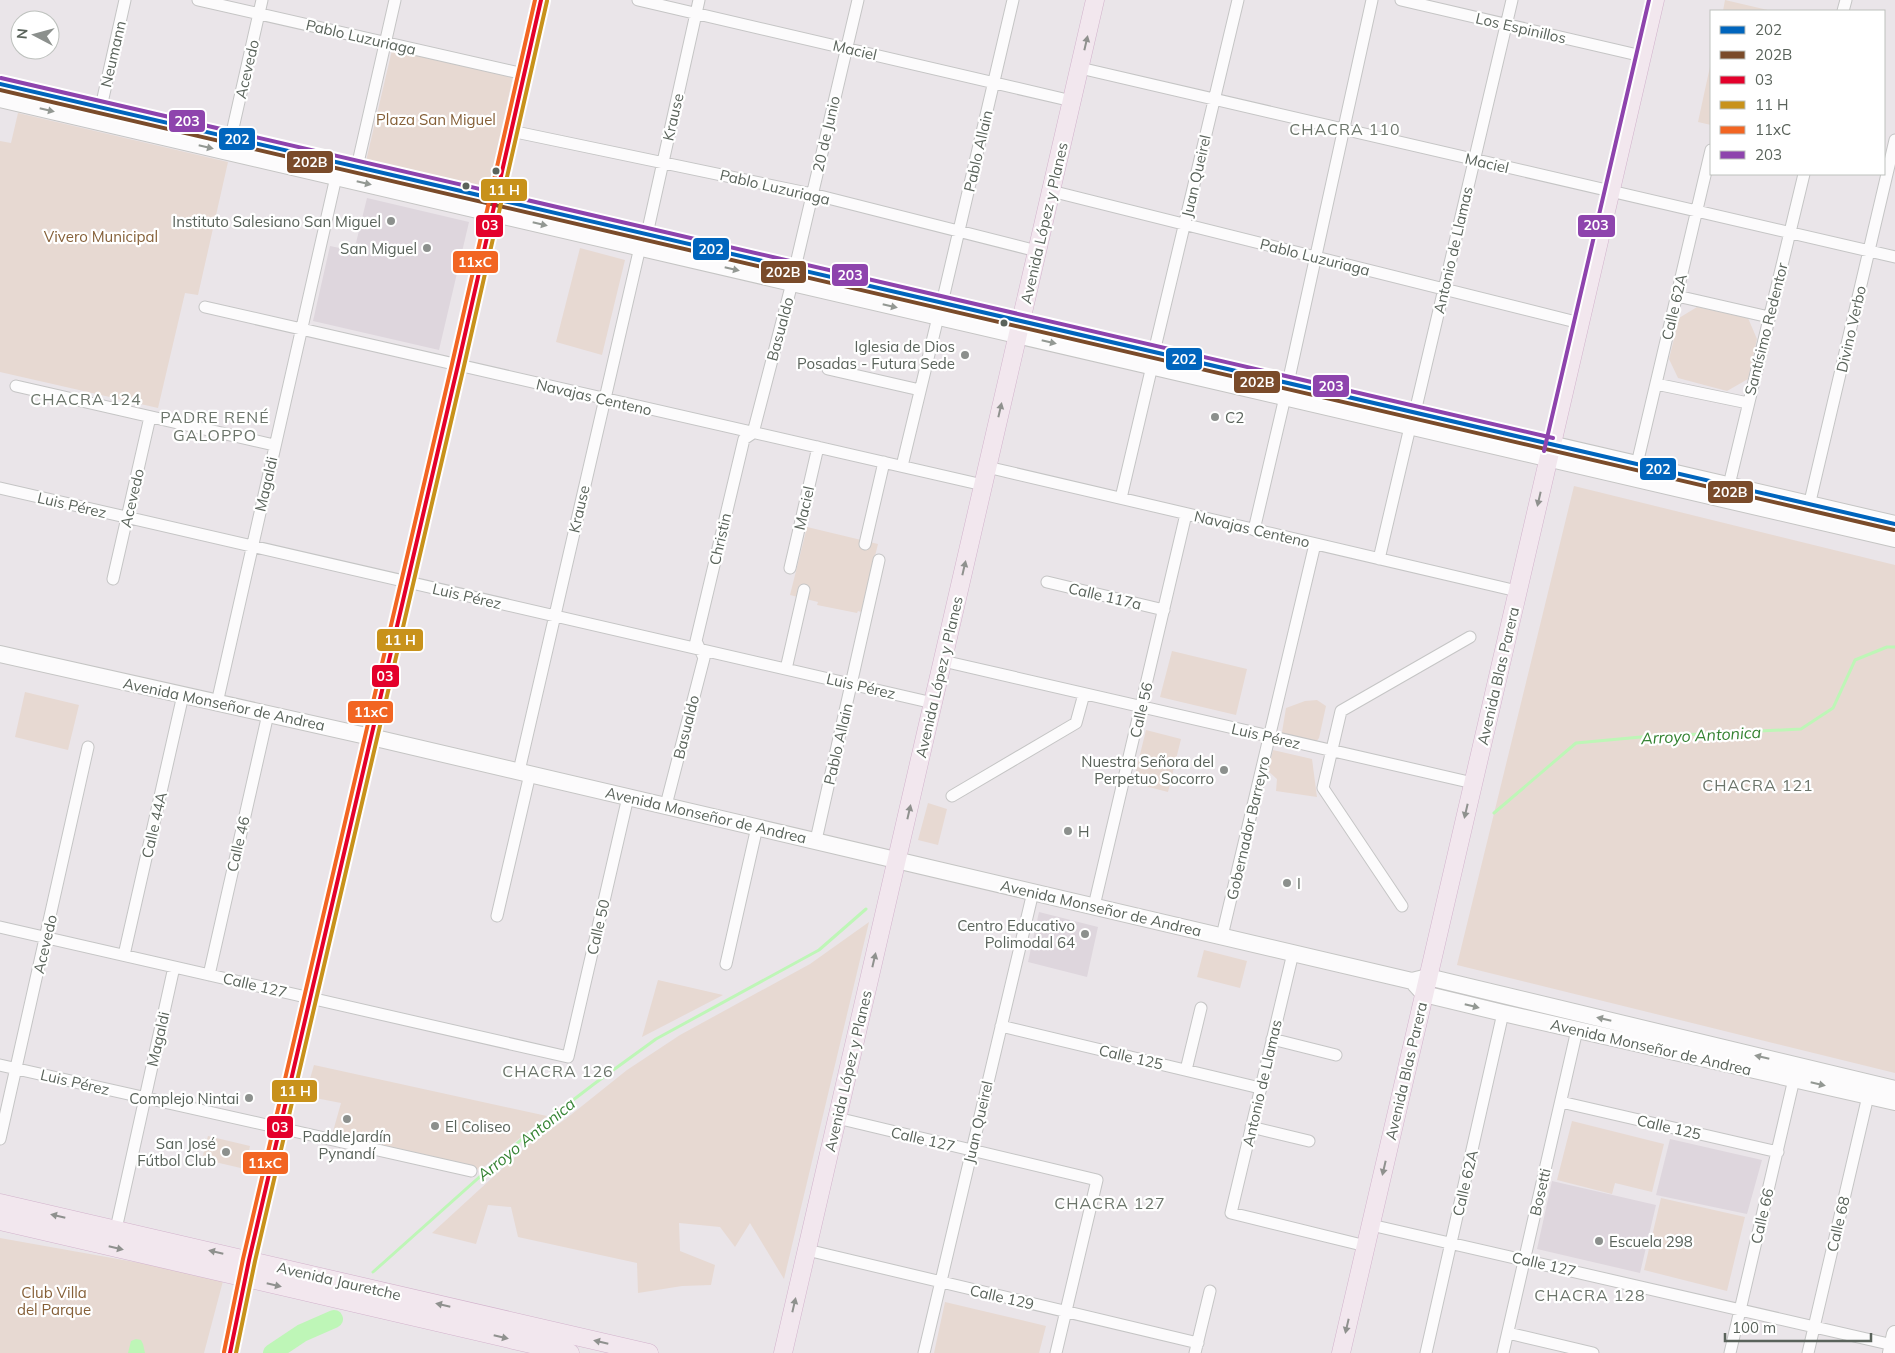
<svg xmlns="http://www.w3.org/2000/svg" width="1895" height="1353" viewBox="0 0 1895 1353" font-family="Mulish,sans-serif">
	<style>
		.education { fill: #ded6dd }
		.green { fill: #e7d9d2 }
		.water { fill: #bef6b7 }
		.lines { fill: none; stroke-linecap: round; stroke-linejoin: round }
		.stream { stroke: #bef6b7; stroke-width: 3 }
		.river { stroke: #bef6b7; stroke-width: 18 }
		.street-casing { stroke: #c5c5c5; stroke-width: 13 }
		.secondary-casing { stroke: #c5c5c4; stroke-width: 18 }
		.primary-casing { stroke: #d2b3cc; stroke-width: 19 }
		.street { stroke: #fcfbfc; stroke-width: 11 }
		.secondary { stroke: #fcfbfc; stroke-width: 16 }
		.primary { stroke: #f2e7ee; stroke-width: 18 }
		.bus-1-casing { stroke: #fff; stroke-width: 8 }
		.bus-2-casing { stroke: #fff; stroke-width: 8 }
		.bus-3-casing { stroke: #fff; stroke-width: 8 }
		.bus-4-casing { stroke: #fff; stroke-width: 8 }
		.bus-5-casing { stroke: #fff; stroke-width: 8 }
		.bus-6-casing { stroke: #fff; stroke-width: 8 }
		.bus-1 { stroke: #0065bd; stroke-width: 4 }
		.bus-2 { stroke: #7a4b2a; stroke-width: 4 }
		.bus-3 { stroke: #e4002b; stroke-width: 4 }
		.bus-4 { stroke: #c8921b; stroke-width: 4 }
		.bus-5 { stroke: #f26522; stroke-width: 4 }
		.bus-6 { stroke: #8e44ad; stroke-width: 4 }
		.oneway { fill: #8f918e }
		.oneway2 { fill: #939893 }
		.bus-dot { fill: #5a635b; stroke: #fff; stroke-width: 2 }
		.poi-dot { fill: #8c908d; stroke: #fff; stroke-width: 2 }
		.labels { text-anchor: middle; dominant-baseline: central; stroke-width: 4.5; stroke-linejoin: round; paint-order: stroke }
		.street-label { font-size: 15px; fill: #5a635b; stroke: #fff }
		.park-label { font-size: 15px; fill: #855f37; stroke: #fff }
		.poi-label { font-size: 15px; fill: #5a635b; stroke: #fff; text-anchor: end }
		.neighbourhood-label { font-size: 16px; letter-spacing: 1px; fill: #6c756b; stroke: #fff }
		.water-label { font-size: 16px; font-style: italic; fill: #358333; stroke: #fff }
		.line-badge { stroke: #fff; stroke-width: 2 }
		.badge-label { font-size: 14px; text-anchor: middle; font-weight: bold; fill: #fff }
	</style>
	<rect width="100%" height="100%" fill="#eae5e9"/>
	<path class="education" d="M367 198 469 222 439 350 313 321 330 246 354 251Z
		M1039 912 1098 927 1087 977 1028 962Z
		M1670 1139 1762 1160 1747 1214 1656 1195Z
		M1552 1181 1656 1205 1640 1273 1537 1249Z"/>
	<path class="green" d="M1725 0 1772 11H1723Z
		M392 50 513 76 489 190 366 161Z
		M1711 62V125L1698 122Z
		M18 113 228 162 198 295 185 293 158 408 0 372V141L11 143Z
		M580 248 625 260 602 355 556 342Z
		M1697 307 1748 318 1757 339 1748 379 1727 391 1678 378 1669 359 1679 318Z
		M1574 486 1895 565V1073L1457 965Z
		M807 527 878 544 861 612 858 611 857 613 817 605 818 602 790 595Z
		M1172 651 1247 669 1236 715 1160 697Z
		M25 692 79 705 68 750 15 737Z
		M1317 700 1326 706 1319 738 1316 742 1285 737 1282 732 1286 708 1305 701Z
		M1146 730 1181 739 1168 792 1133 783Z
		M1273 750 1312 759 1317 797 1276 791 1277 779 1268 771Z
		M928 803 947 809 938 845 918 840Z
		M869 922 784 1279 750 1223 735 1247 720 1227 679 1223 680 1251 715 1265 711 1285 682 1286 638 1293 637 1263 518 1237 511 1207 488 1205 476 1244 432 1233 527 1146 567 1118 627 1070 680 1035 810 964Z
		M1204 950 1247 961 1240 988 1197 977Z
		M658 980 723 995 642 1037Z
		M314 1065 547 1116 480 1170 332 1135 341 1103 305 1096Z
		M1572 1121 1664 1144 1652 1192 1615 1183 1612 1194 1557 1180Z
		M208 1136 250 1146 245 1169 202 1159Z
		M1661 1198 1745 1217 1727 1291 1644 1270Z
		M0 1238 157 1266 223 1281 204 1353H0Z
		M945 1302 1046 1326 1039 1353H934Z"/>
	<path class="water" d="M136 1339 141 1340 143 1344 145 1353H128L131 1341Z"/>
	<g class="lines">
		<path class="stream" d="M1494 813 1576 743 1641 737 1801 729 1833 708 1855 660 1887 647H1895
			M373 1272 521 1140 594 1084 656 1039 819 950 866 909"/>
		<path class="river" d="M272 1353 302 1333 334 1319"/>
		<defs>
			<path id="street" d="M198 0 524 74
				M638 0 1072 101
				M1401 0 1642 56
				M1843 11 1846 0
				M1080 68 1895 257
				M101 107 125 0
				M511 131 812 194 1037 251
				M231 137 262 0
				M357 167 395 0
				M1051 191 1580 323
				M647 234 699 0
				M795 268 858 0
				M1677 296 1769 317
				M942 303 1013 0
				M205 307 983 485
				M1154 352 1238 0
				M828 369 920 390
				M1288 383 1372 0
				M1656 384 1748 403
				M16 386 274 445
				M1415 412 1512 0
				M753 433 792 283
				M1637 464 1711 150
				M902 466 938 317
				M987 467 1517 591
				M1729 485 1804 174
				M0 488 933 703
				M1121 498 1152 366
				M1808 510 1895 140
				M1254 530 1285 397
				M865 544 884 462
				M1379 559 1410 427
				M790 568 818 447
				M113 579 150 417
				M1047 582 1164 610
				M943 661 1473 783
				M786 669 804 590
				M217 703 336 177
				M519 771 640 247
				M952 796 1076 723 1084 694
				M666 805 704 658 696 641 744 439 753 433
				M816 840 879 560
				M1094 906 1186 514
				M1402 906 1323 788 1341 711 1470 637
				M497 916 530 774
				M0 927 568 1057 628 797
				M1222 936 1315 544
				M1293 953 1231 1213 1366 1246
				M124 955 183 695
				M726 964 757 827
				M209 975 268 714
				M1001 1026 1260 1088
				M1272 1039 1336 1055
				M0 1065 471 1171
				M1186 1070 1201 1008
				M1561 1102 1778 1152
				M837 1118 1097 1180 1056 1353
				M1251 1127 1309 1141
				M0 1139 88 747
				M1371 1225 1893 1345
				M116 1229 174 967
				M807 1250 1198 1343
				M1508 1333 1593 1353
				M924 1353 1033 892
				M1195 1353 1210 1291
				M1426 1353 1503 1013
				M1503 1353 1577 1030
				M1730 1353 1794 1079
				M1808 1353 1868 1096"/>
			<path id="secondary" d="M0 84 1895 524
				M0 99 1895 539
				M0 654 384 740 1412 981 1428 977 1895 1089
				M1415 984 1424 994 1503 1013 1895 1102
				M1891 1353 1895 1334"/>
			<path id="primary" d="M0 1203 649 1353
				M0 1221 570 1353
				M230 1353 249 1260 458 365 541 0
				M783 1353 1095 0
				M1341 1353 1655 0"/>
		</defs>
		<use href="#street" class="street-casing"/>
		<use href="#secondary" class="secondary-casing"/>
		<use href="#primary" class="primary-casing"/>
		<use href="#street" class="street"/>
		<use href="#secondary" class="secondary"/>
		<use href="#primary" class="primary"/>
		<defs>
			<path id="bus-1" d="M0 84 1895 524"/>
			<path id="bus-2" d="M0 90 1894 530"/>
			<path id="bus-3" d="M230 1353 249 1260 458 365 541 0"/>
			<path id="bus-4" d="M236 1353 255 1261 464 366 547 1"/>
			<path id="bus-5" d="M224 1352 243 1259 452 364 535 0"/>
			<path id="bus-6" d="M1 78 1553 438
				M1544 451 1649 0"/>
		</defs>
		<use href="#bus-1" class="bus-1-casing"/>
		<use href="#bus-2" class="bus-2-casing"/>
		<use href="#bus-3" class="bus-3-casing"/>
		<use href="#bus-4" class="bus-4-casing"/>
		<use href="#bus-5" class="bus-5-casing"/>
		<use href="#bus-6" class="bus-6-casing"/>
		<use href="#bus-1" class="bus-1"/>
		<use href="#bus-2" class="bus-2"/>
		<use href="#bus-3" class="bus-3"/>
		<use href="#bus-4" class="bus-4"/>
		<use href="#bus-5" class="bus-5"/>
		<use href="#bus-6" class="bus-6"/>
	</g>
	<defs><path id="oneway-solid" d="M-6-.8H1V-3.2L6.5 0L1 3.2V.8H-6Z" transform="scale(1.25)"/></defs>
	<g class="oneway">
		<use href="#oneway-solid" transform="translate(1086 43) rotate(-77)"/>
		<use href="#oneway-solid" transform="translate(1000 410) rotate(-77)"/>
		<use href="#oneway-solid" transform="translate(1539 499) rotate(103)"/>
		<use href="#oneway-solid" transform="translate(964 568) rotate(-77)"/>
		<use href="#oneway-solid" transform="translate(1466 811) rotate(103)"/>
		<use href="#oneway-solid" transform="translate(909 812) rotate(-77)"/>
		<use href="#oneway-solid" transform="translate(874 960) rotate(-77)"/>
		<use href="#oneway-solid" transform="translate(1384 1168) rotate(103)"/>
		<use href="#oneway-solid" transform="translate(58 1216) rotate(-167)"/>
		<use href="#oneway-solid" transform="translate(116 1248) rotate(13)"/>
		<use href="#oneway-solid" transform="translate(216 1252) rotate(-167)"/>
		<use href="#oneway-solid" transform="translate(274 1285) rotate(13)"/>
		<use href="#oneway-solid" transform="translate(443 1305) rotate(-167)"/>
		<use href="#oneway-solid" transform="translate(794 1305) rotate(-77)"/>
		<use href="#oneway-solid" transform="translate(1347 1326) rotate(103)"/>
		<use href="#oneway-solid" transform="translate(501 1337) rotate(13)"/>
		<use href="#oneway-solid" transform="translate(601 1342) rotate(-167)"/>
	</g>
	<g class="oneway2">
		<use href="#oneway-solid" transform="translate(47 110) rotate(13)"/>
		<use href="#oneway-solid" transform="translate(206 147) rotate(13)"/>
		<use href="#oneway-solid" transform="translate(364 183) rotate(13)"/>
		<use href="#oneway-solid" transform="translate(540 224) rotate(13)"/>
		<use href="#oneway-solid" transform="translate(732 269) rotate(13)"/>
		<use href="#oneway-solid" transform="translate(890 306) rotate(13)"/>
		<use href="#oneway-solid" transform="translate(1049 342) rotate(13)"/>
		<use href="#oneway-solid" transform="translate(1472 1006) rotate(14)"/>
		<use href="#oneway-solid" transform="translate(1604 1019) rotate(-167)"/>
		<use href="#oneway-solid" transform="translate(1762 1057) rotate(-167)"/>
		<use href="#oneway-solid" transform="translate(1818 1084) rotate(13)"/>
	</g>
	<g class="bus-dot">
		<circle cx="496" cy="171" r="4.5"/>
		<circle cx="466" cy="186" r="4.5"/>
		<circle cx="1004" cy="323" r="4.5"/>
	</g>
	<g class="poi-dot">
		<circle cx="391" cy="221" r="5"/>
		<circle cx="427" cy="248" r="5"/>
		<circle cx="965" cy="355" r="5"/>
		<circle cx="1215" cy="417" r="5"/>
		<circle cx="1224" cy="770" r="5"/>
		<circle cx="1068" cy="831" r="5"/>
		<circle cx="1287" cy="883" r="5"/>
		<circle cx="1085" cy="934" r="5"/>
		<circle cx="249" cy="1098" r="5"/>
		<circle cx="347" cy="1119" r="5"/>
		<circle cx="435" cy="1126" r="5"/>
		<circle cx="226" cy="1152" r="5"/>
		<circle cx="1599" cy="1241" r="5"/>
	</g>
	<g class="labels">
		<g class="street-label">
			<text transform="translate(1521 28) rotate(13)">Los Espinillos</text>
			<text transform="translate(361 37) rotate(13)">Pablo Luzuriaga</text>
			<text transform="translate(855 50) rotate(13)">Maciel</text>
			<text transform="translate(113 54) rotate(-77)">Neumann</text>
			<text transform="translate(247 69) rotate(-77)">Acevedo</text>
			<text transform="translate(673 117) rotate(-77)">Krause</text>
			<text transform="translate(826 134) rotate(-77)">20 de Junio</text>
			<text transform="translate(978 151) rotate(-77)">Pablo Allain</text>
			<text transform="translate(1487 163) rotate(13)">Maciel</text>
			<text transform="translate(1196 176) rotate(-77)">Juan Queirel</text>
			<text transform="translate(775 187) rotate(13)">Pablo Luzuriaga</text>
			<text transform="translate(1044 223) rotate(-77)">Avenida López y Planes</text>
			<text transform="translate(1453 250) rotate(-77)">Antonio de Llamas</text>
			<text transform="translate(1315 257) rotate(14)">Pablo Luzuriaga</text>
			<text transform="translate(1674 307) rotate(-77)">Calle 62A</text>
			<text transform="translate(780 329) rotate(-75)">Basualdo</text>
			<text transform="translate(1766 329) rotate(-76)">Santísimo Redentor</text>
			<text transform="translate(1851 329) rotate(-77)">Divino Verbo</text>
			<text transform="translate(594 397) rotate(13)">Navajas Centeno</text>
			<text transform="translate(266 484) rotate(-77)">Magaldi</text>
			<text transform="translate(132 498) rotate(-77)">Acevedo</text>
			<text transform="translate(72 505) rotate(13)">Luis Pérez</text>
			<text transform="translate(804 508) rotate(-77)">Maciel</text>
			<text transform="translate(579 509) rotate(-77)">Krause</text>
			<text transform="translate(1252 529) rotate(13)">Navajas Centeno</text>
			<text transform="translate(720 539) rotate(-77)">Christin</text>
			<text transform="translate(467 596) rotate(13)">Luis Pérez</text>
			<text transform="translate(1105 596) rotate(13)">Calle 117a</text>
			<text transform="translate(1498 676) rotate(-77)">Avenida Blas Parera</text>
			<text transform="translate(939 677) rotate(-77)">Avenida López y Planes</text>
			<text transform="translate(861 686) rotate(13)">Luis Pérez</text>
			<text transform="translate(224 704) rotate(12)">Avenida Monseñor de Andrea</text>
			<text transform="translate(1141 710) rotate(-77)">Calle 56</text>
			<text transform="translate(686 727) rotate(-76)">Basualdo</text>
			<text transform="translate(1266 736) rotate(13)">Luis Pérez</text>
			<text transform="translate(838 744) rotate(-77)">Pablo Allain</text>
			<text transform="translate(706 815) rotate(13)">Avenida Monseñor de Andrea</text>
			<text transform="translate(154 825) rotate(-77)">Calle 44A</text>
			<text transform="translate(1248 828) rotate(-77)">Gobernador Barreyro</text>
			<text transform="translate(238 844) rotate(-77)">Calle 46</text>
			<text transform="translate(1101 908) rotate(13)">Avenida Monseñor de Andrea</text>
			<text transform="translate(598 927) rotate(-77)">Calle 50</text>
			<text transform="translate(45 944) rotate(-77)">Acevedo</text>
			<text transform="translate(255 985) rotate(13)">Calle 127</text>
			<text transform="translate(158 1039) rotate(-77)">Magaldi</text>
			<text transform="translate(1651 1047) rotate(13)">Avenida Monseñor de Andrea</text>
			<text transform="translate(1131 1057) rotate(13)">Calle 125</text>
			<text transform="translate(848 1071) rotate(-77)">Avenida López y Planes</text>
			<text transform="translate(1406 1071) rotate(-77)">Avenida Blas Parera</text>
			<text transform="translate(75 1082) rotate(13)">Luis Pérez</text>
			<text transform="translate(1262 1083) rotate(-77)">Antonio de Llamas</text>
			<text transform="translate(978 1122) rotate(-77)">Juan Queirel</text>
			<text transform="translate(1669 1127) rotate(13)">Calle 125</text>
			<text transform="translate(923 1139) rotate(13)">Calle 127</text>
			<text transform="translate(1465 1183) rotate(-77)">Calle 62A</text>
			<text transform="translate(1540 1192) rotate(-77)">Bosetti</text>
			<text transform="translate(1762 1216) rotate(-77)">Calle 66</text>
			<text transform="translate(1838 1224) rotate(-77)">Calle 68</text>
			<text transform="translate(1544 1264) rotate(13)">Calle 127</text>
			<text transform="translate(339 1281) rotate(13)">Avenida Jauretche</text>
			<text transform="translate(1002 1297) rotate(13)">Calle 129</text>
		</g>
		<g class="park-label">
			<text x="436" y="119">Plaza San Miguel</text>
			<text x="101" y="236">Vivero Municipal</text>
			<text x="54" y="1292">Club Villa<tspan x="54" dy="17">del Parque</tspan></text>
		</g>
		<g class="poi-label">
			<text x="381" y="221">Instituto Salesiano San Miguel</text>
			<text x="417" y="248">San Miguel</text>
			<text x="955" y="346">Iglesia de Dios<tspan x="955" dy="17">Posadas - Futura Sede</tspan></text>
			<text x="1225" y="417" text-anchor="start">C2</text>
			<text x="1214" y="761">Nuestra Señora del<tspan x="1214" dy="17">Perpetuo Socorro</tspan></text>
			<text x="1078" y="831" text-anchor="start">H</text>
			<text x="1297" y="883" text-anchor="start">I</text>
			<text x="1075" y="925">Centro Educativo<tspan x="1075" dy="17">Polimodal 64</tspan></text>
			<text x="239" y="1098">Complejo Nintai</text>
			<text x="445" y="1126" text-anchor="start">El Coliseo</text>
			<text x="347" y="1136" text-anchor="middle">PaddleJardín<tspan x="347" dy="17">Pynandí</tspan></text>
			<text x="216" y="1143">San José<tspan x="216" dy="17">Fútbol Club</tspan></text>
			<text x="1609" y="1241" text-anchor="start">Escuela 298</text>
		</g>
		<g class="neighbourhood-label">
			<text x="1345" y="129">CHACRA 110</text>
			<text x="86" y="399">CHACRA 124</text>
			<text x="215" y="417">PADRE RENÉ<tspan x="215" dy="18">GALOPPO</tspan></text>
			<text x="1758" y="785">CHACRA 121</text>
			<text x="558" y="1071">CHACRA 126</text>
			<text x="1110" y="1203">CHACRA 127</text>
			<text x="1590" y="1295">CHACRA 128</text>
		</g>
		<g class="water-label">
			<text transform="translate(1701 735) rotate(-3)">Arroyo Antonica</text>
			<text transform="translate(526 1139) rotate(-39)">Arroyo Antonica</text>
		</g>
	</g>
	<g class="line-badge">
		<rect x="168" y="109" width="38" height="24" rx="5" fill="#8e44ad"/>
		<rect x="218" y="127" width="38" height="24" rx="5" fill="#0065bd"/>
		<rect x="286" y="150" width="48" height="24" rx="5" fill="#7a4b2a"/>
		<rect x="480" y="178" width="48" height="24" rx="5" fill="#c8921b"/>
		<rect x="1577" y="214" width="39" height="24" rx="5" fill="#8e44ad"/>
		<rect x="475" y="214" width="29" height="24" rx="5" fill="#e4002b"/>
		<rect x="692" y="237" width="38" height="24" rx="5" fill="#0065bd"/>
		<rect x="452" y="250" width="47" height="24" rx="5" fill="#f26522"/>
		<rect x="760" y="260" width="47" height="24" rx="5" fill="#7a4b2a"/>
		<rect x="831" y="263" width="38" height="24" rx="5" fill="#8e44ad"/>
		<rect x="1165" y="347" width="38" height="24" rx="5" fill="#0065bd"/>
		<rect x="1233" y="370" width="48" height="24" rx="5" fill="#7a4b2a"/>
		<rect x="1312" y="374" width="38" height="24" rx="5" fill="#8e44ad"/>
		<rect x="1639" y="457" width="38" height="24" rx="5" fill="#0065bd"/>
		<rect x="1707" y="480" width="47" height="24" rx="5" fill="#7a4b2a"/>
		<rect x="376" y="628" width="48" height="24" rx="5" fill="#c8921b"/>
		<rect x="371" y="664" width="29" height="24" rx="5" fill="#e4002b"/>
		<rect x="347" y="700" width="47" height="24" rx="5" fill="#f26522"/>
		<rect x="271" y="1079" width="47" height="24" rx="5" fill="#c8921b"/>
		<rect x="266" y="1115" width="28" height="24" rx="5" fill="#e4002b"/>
		<rect x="242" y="1151" width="47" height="24" rx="5" fill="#f26522"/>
	</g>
	<g class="badge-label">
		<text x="187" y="126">203</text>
		<text x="237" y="144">202</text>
		<text x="310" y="167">202B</text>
		<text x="504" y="195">11 H</text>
		<text x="1596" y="230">203</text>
		<text x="490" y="230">03</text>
		<text x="711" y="254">202</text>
		<text x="475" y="267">11xC</text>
		<text x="783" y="277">202B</text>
		<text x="850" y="280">203</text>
		<text x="1184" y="364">202</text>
		<text x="1257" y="387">202B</text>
		<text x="1331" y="391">203</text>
		<text x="1658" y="474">202</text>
		<text x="1730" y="497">202B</text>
		<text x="400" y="645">11 H</text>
		<text x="385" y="681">03</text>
		<text x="371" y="717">11xC</text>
		<text x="295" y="1096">11 H</text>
		<text x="280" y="1132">03</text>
		<text x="265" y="1168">11xC</text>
	</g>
	<rect x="1710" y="10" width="175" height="165" fill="#ffffff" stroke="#bdc1bd"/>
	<rect x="1720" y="26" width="25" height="8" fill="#0065bd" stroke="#bdc1bd"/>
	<text x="1755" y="35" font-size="15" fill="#5a635b">202</text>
	<rect x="1720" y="51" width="25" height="8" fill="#7a4b2a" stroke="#bdc1bd"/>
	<text x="1755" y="60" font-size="15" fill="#5a635b">202B</text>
	<rect x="1720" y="76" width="25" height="8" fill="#e4002b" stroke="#bdc1bd"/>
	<text x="1755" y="85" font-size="15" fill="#5a635b">03</text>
	<rect x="1720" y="101" width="25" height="8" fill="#c8921b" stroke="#bdc1bd"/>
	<text x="1755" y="110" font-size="15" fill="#5a635b">11 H</text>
	<rect x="1720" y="126" width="25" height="8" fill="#f26522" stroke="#bdc1bd"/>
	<text x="1755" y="135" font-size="15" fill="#5a635b">11xC</text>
	<rect x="1720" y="151" width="25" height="8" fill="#8e44ad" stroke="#bdc1bd"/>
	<text x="1755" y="160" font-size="15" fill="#5a635b">203</text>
	<g transform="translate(35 35) rotate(276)"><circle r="24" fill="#ffffff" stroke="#bdc1bd"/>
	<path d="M0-4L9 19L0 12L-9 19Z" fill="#8c908d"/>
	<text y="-8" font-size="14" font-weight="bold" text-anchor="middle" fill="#5a635b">N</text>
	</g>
	<path d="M1725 1333v8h146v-8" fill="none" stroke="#5a635b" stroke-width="2.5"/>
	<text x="1732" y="1333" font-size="15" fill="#5a635b" stroke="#ffffff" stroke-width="4" paint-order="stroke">100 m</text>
</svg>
